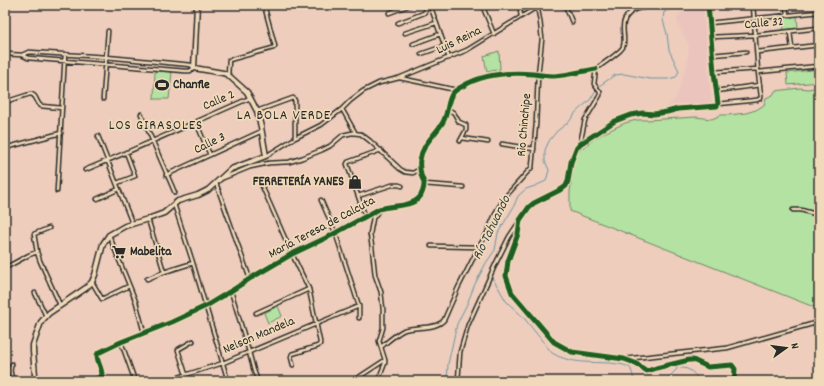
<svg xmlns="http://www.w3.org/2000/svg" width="824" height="386" viewBox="0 0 824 386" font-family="Dekko,sans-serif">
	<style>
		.built { fill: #ecc4be }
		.green { fill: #b3e2a2; stroke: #6f8666 }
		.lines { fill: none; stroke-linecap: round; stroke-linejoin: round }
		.stream { stroke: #6996a2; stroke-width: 1 }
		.street-casing { stroke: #2b2b2b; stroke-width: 5.5 }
		.secondary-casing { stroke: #2b2b2b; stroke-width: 7 }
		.street { stroke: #f1dab9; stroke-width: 2.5 }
		.secondary { stroke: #f1dab9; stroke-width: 4 }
		.cycleway-casing { stroke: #f1dab9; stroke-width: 8 }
		.cycleway { stroke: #1b5e20; stroke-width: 5 }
		.labels { text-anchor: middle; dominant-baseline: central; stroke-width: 3.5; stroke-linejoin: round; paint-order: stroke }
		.street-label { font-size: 13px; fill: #2b2b2b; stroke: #f1dab9 }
		.poi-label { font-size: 13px; font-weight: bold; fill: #2b2b2b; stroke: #f1dab9; text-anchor: start }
		.neighbourhood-label { font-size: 14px; letter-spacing: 1px; fill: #2b2b2b; stroke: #f1dab9 }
		.water-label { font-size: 14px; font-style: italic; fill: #3a4649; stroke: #f1dab9 }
	</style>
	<rect width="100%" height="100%" fill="#eecdbc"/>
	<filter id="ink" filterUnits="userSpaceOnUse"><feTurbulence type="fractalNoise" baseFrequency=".025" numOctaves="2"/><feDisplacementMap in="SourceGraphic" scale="8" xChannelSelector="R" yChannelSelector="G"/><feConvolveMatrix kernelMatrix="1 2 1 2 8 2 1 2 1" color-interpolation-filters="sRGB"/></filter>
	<g filter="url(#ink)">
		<path class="built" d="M690 5H703L712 109 688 104 673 105 667 108 675 99 679 89 684 73 687 66 689 46 678 24 677 19 685 6Z"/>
		<path class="green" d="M797 16 798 29 784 31 783 18Z
			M499 51 500 69 487 72 484 56Z
			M819 69V82L788 85 787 73Z
			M155 71 172 72 169 99H154Z
			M819 87V309L570 211V192L574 161 578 152 594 139 604 133 625 123 637 120H647L696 117 712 119 721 115H728L746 113 756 110 764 105 766 98 773 95 775 91 800 88 808 89Z
			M278 306 282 316 268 323 264 313Z"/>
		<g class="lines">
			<path class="stream" d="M599 86 615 75 624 74 650 79H668L676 77 679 71 669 50 667 34 663 20 664 12 679 5
				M491 276 498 287 506 301 524 318 552 353C570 364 591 362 610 363 616 364 624 364 629 367 632 369 633 377 634 381
				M447 381 448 364 457 324 467 304 475 284 486 263 495 250 498 233 513 208 518 196 526 189 535 186 546 181 549 170 545 161V150L549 141 557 131 569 122 576 112 590 100 596 90
				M665 381 677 369V366H678L680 368C689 367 695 374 700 381L706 379 713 381 718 378H721V381"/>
			<defs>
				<path id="street" d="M430 5 449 58
					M482 5 494 34
					M519 5 521 16
					M565 5 572 22
					M708 5 714 72 718 104 717 106 678 109 667 112 654 114 643 113 631 115 615 121 580 144 576 149 571 162 568 181 566 186 562 189 534 203 529 207 520 220 518 234 508 261 506 276 512 293 554 342 572 352 624 359 635 363 647 371 656 368 689 360H693L708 367 732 365 735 369 734 381
					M786 5 787 15
					M708 7 735 5
					M389 13 410 5
					M398 23 424 13 426 10 424 5
					M709 23 819 12
					M790 32 792 48
					M405 33 436 23
					M711 37 756 35 819 28
					M413 44 440 34
					M757 52 819 45
					M5 54 22 55 28 58 185 71H190L194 68 191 65 106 57 29 52 22 55
					M421 54 444 46
					M712 55 746 52
					M714 72 758 69
					M758 72 819 66
					M228 75 229 60 273 48 275 46 264 5
					M400 78 456 90
					M716 91 760 85
					M103 99 108 31
					M5 102 30 94C37 94 36 103 41 106L62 108
					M718 104 757 100 761 98V96L758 72 753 5
					M342 109 355 132
					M448 109 454 113 459 122 466 125V130L460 141
					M257 111 293 98 294 99 295 101V138
					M141 114 175 193
					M196 122 210 155
					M98 136 132 223
					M462 138 488 142
					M502 144 534 149
					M580 144 585 120 600 95V92L594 84 596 69C602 64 620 53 623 47 627 36 617 23 631 12 638 6 647 9 654 5
					M5 148 61 133
					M266 156 295 138 321 125 342 109 350 101 363 91 379 83 399 78 467 50 537 7 542 5
					M85 170C141 147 195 122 250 98
					M166 175 262 131
					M223 178 250 167 269 163 289 162 302 158 322 150 330 146 343 135 352 133 361 134 370 141 400 169 405 172 413 173 418 170 420 166
					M117 183 135 176 126 152
					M216 183 250 279
					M424 184 463 187
					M262 186 292 254 309 289 320 342V344L318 346 292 354 291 357 293 365
					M57 191 65 54
					M358 196 392 185H399L402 186
					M97 199 119 189
					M321 200 335 232 339 244 359 306V318
					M174 204 193 263 228 381
					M793 210H801L819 215
					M365 216 347 164 348 162 381 150
					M148 219 164 272
					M109 235 136 302 144 333
					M431 246 479 247
					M37 252 34 234 49 228
					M5 268 29 255 37 252 40 261 60 305
					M147 279 164 272 193 263
					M92 282 102 299 129 286
					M231 291 249 352 254 371 258 381
					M35 293 46 316
					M256 313 309 289
					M121 342 135 381
					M381 347C388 341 396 334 404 330 417 326 435 330 444 320L458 288 479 247 487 233 497 210 506 196 532 167 536 124 538 75 542 39 540 21 537 5
					M624 359 661 355 727 348 819 322
					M12 364C9 370 11 375 13 381
					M5 374 9 381
					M90 381 100 377 102 375C102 368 97 362 97 355L98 353 121 342 172 322 206 306 231 291 251 278 292 254 330 236 379 209C391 205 411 207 419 198 422 195 424 188 424 184 424 181 422 178 421 175 420 170 419 165 420 160 422 144 436 134 443 122 448 113 447 104 451 96 453 91 459 88 463 86 484 74 509 72 533 74 540 75 547 76 554 76 569 75 582 71 596 69
					M166 381 223 363 359 306
					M188 381 178 350 179 349 193 341
					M353 381 385 360
					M378 381 385 363V360L379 341 383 328V309L381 292 375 275 372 247 370 234 373 218 379 210
					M458 381 460 352 468 325 496 263 509 237 519 222"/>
				<path id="secondary" d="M34 381 35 375 33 351V345L41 322 49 313 86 288 92 282 95 275 103 244 109 235 125 226 148 219 164 213 178 201 198 195 208 190 231 169 266 156 261 127 257 111 247 92 228 75 223 73 194 68 197 5"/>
			</defs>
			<use href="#street" class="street-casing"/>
			<use href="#secondary" class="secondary-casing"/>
			<use href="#street" class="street"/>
			<use href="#secondary" class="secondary"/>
			<defs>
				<path id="cycleway" d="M708 5 714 72 718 104 717 106 678 109 667 112 654 114 643 113 631 115 615 121 580 144 576 149 571 162 568 181 566 186 562 189 534 203 529 207 520 220 518 234 508 261 506 276 512 293 554 342 572 352 624 359 635 363 647 371 656 368 689 360H693L708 367 732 365 735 369 734 381
					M90 381 100 377 102 375C102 368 97 362 97 355L98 353 121 342 172 322 206 306 231 291 251 278 292 254 330 236 379 209C391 205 411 207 419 198 422 195 424 188 424 184 424 181 422 178 421 175 420 170 419 165 420 160 422 144 436 134 443 122 448 113 447 104 451 96 453 91 459 88 463 86 484 74 509 72 533 74 540 75 547 76 554 76 569 75 582 71 596 69"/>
			</defs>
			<use href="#cycleway" class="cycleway-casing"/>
			<use href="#cycleway" class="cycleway"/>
		</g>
	</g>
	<defs>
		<symbol id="stadium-bare" viewBox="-9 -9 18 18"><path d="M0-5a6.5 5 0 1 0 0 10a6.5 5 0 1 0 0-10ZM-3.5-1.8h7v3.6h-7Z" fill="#2b2b2b" stroke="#f1dab9" stroke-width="2.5" paint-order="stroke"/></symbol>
		<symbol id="shop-bare" viewBox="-9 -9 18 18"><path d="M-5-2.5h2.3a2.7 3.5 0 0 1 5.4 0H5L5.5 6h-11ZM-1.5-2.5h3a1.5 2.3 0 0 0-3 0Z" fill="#2b2b2b" stroke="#f1dab9" stroke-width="2.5" paint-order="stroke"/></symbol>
		<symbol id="supermarket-bare" viewBox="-9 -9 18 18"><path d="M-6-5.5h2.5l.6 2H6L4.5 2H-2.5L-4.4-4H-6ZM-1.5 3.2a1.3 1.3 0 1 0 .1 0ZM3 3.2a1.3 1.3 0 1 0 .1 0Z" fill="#2b2b2b" stroke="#f1dab9" stroke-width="2.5" paint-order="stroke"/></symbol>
	</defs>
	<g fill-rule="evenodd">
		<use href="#stadium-bare" x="152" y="75" width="20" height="20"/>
		<use href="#shop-bare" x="345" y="172" width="20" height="20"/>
		<use href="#supermarket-bare" x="109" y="242" width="20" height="20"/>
	</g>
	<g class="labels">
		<g class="street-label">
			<text transform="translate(764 24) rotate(-5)">Calle 32</text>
			<text transform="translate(459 41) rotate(-26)">Luis Reina</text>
			<text transform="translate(219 101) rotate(-23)">Calle 2</text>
			<text transform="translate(525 125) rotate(-85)">Rio Chinchipe</text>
			<text transform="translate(210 144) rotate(-26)">Calle 3</text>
			<text transform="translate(322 228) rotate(-28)">María Teresa de Calcuta</text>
			<text transform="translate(259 336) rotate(-23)">Nelson Mandela</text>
		</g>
		<g class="poi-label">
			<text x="173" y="85">Chanfle</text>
			<text x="344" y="182" text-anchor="end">FERRETERÍA YANES</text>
			<text x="130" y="252">Mabelita</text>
		</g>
		<g class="neighbourhood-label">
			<text x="284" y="116">LA BOLA VERDE</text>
			<text x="156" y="126">LOS GIRASOLES</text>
		</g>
		<g class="water-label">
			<text transform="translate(492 228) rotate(-64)">Río Tahuando</text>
		</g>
	</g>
	<rect width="824" height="386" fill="none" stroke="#f1dab9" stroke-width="20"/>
	<rect x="10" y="10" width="804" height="366" fill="none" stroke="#2b2b2b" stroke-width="1.5" filter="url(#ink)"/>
	<g transform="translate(786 348) rotate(76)" stroke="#f1dab9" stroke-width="3" paint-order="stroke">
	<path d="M0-3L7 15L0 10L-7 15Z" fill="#2b2b2b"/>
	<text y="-6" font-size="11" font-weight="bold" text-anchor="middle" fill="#2b2b2b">N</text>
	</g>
</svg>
